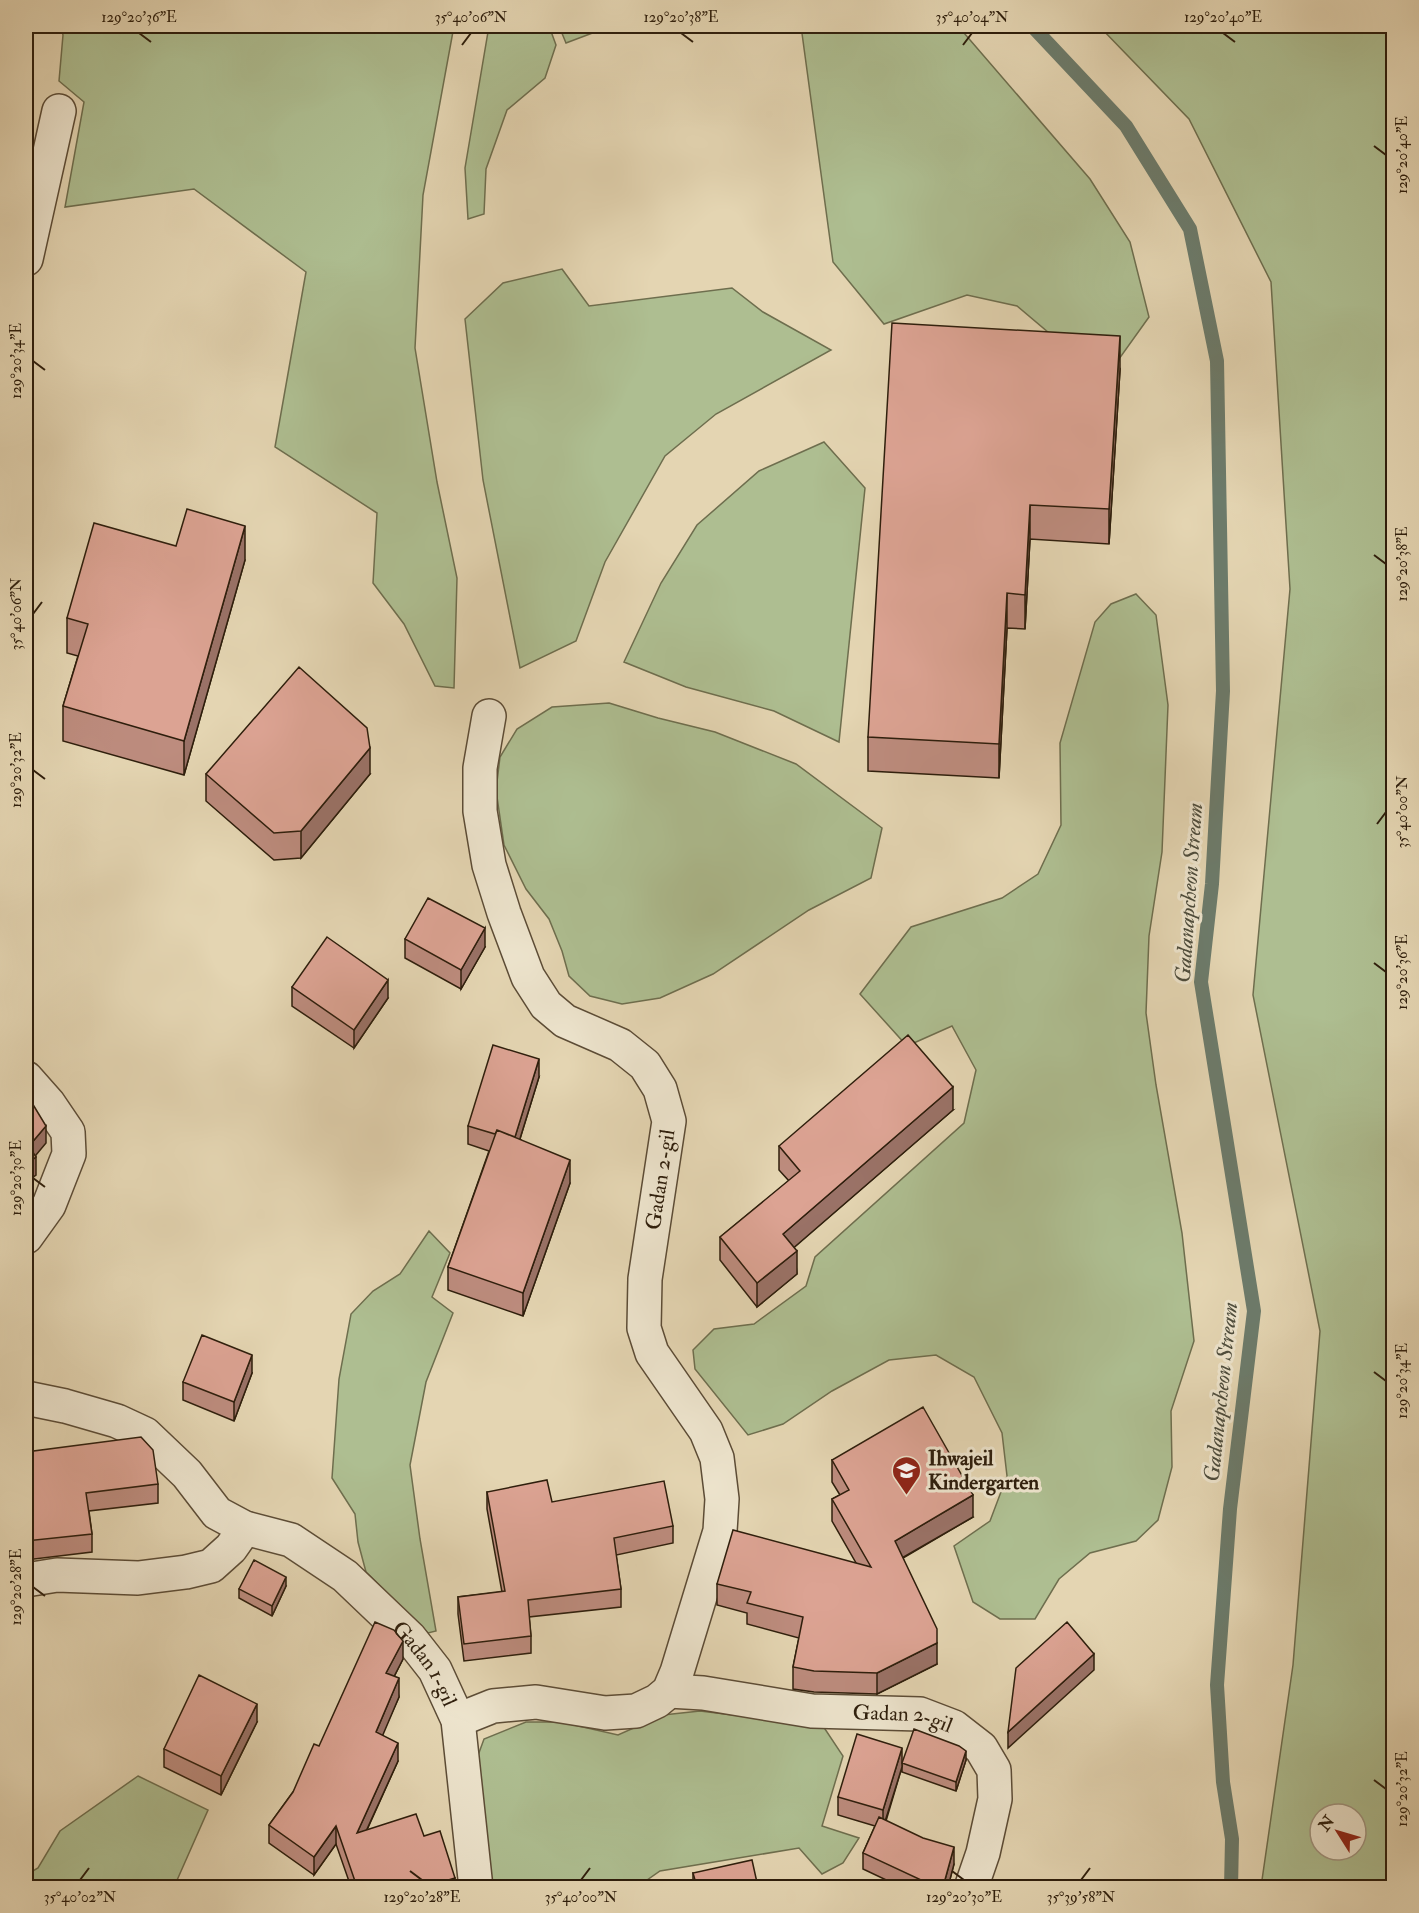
<svg xmlns="http://www.w3.org/2000/svg" width="1419" height="1913" viewBox="0 0 1419 1913" font-family="'IM FELL Double Pica',serif">
	<style>
		.green { fill: #aebe91; stroke: #6e6e4e; stroke-width: 1.5; fill-rule: evenodd }
		.lines { fill: none; stroke-linecap: round; stroke-linejoin: round }
		.stream { stroke: #6c7b6b; stroke-width: 14 }
		.minor-casing { stroke: #5c4c36; stroke-width: 36 }
		.minor { stroke: #ede4cd; stroke-width: 33 }
		.wall { fill: #bd8c7e; stroke: #2e1e0c; stroke-width: 1.5 }
		.shaded-wall { fill: #9a7267; stroke: #2e1e0c; stroke-width: 1.5 }
		.building { fill: #dca393; stroke: #2e1e0c; stroke-width: 1.5 }
		.ticks { fill: none; stroke: #2e1e0c; stroke-width: 2 }
		.labels { text-anchor: middle; dominant-baseline: central; stroke-width: 6; stroke-linejoin: round; paint-order: stroke }
		.street-label { font-size: 21px; fill: #2e1e0c; stroke: #ede4cd }
		.poi-label { font-size: 21px; font-weight: bold; fill: #2e1e0c; stroke: #ede4cd; text-anchor: start }
		.water-label { font-size: 22px; font-style: italic; fill: #4d4c3c; stroke: #ede4cd }
		.neatline { fill: none; stroke: #2e1e0c; stroke-width: 2 }
		.ticks-label { font-size: 15px; text-anchor: middle; fill: #2e1e0c }
	</style>
	<rect width="100%" height="100%" fill="#e4d5b2"/>
	<filter id="stains"><feTurbulence type="fractalNoise" baseFrequency=".00333" numOctaves="4"/><feColorMatrix values="0 0 0 0 .2 0 0 0 0 .09 0 0 0 0 .02 0 0 0 .5 -.17"/></filter>
	<radialGradient id="worn" r=".72"><stop offset=".6" stop-color="#630" stop-opacity="0"/><stop offset="1" stop-color="#630" stop-opacity=".3"/></radialGradient>
	<path class="green" d="M61 26H454L423 195 415 348 437 482 457 578 454 688 435 686 404 624 373 583 377 513 275 447 306 272 194 189 65 207 84 102 59 81 63 35Z
		M489 26H549L556 45 545 78 507 110 486 169 484 214 468 219 465 168Z
		M559 26H611L566 43Z
		M801 26H958L1090 179 1130 242 1149 317 1119 359 1074 354 1017 306 967 295 884 324 833 262Z
		M1099 26H1393V1887H1261L1293 1665 1320 1331 1253 995 1290 589 1271 282 1189 119ZM1320 1814H1356V1850H1320Z
		M562 269 589 306 732 288 763 312 831 350 716 414 665 456 605 562 576 641 520 668 483 480 465 319 503 283Z
		M824 442 865 488 839 742 774 711 686 687 624 662 661 583 697 525 759 471Z
		M1136 594 1156 615 1168 705 1162 852 1149 936 1146 1013 1156 1085 1182 1233 1194 1341 1171 1411 1172 1467 1158 1520 1136 1541 1090 1553 1059 1579 1035 1619H1000L973 1602 954 1546 990 1521 1007 1476 1002 1433 974 1377 936 1355 889 1360 832 1391 783 1424 748 1435 695 1369 693 1350 714 1329 754 1324 806 1286 815 1257 964 1123 976 1070 952 1026 907 1046 860 994 911 927 1002 898 1038 874 1061 825 1060 743 1095 622 1111 604Z
		M609 703 658 718 715 732 796 764 882 828 871 878 809 910 713 974 660 998 622 1004 590 996 569 976 562 951 549 919 526 889 504 845 496 790 500 757 517 729 552 707Z
		M429 1231 450 1253 432 1297 453 1313 426 1382 410 1465 420 1539 436 1631 428 1633 366 1572 358 1542 355 1514 332 1478 339 1379 351 1314 373 1291 400 1274Z
		M700 1711 823 1726 843 1756 822 1826 859 1838 843 1863 822 1874 799 1848 660 1871 637 1887H492L476 1761 484 1739 526 1722H561L618 1735 663 1715Z
		M138 1776 208 1810 174 1887H26V1875L38 1868 60 1831Z"/>
	<g class="lines">
		<path class="stream" d="M1032 26 1126 126 1190 229 1217 361 1223 691 1212 884 1201 982 1254 1311 1230 1509 1217 1685 1223 1782 1232 1839 1231 1888"/>
		<defs>
			<g id="minor">
				<path d="M26 259 59 111"/>
				<path d="M26 1078 49 1104 68 1132 69 1154 49 1205 26 1237"/>
				<path id="s1" d="M26 1398 65 1406 117 1421 145 1434 187 1474 217 1513 245 1528 291 1540 345 1576 410 1638 435 1670 458 1720 476 1888"/>
				<path d="M26 1580 57 1575 138 1578 186 1572 211 1566 231 1548 245 1528"/>
				<path id="s2" d="M669 1691 703 1693 812 1711 920 1714 954 1727 981 1748 994 1770 995 1799 983 1853 971 1888"/>
				<path id="s3" d="M458 1720 493 1706 536 1702 605 1713 636 1711 657 1701 669 1691 677 1672 720 1531 722 1499 717 1458 706 1431 652 1353 644 1328 645 1279 669 1121 660 1089 645 1065 620 1045 565 1021 546 1005 528 977 504 913 489 865 480 811V768L489 716"/>
			</g>
		</defs>
		<use href="#minor" class="minor-casing"/>
		<use href="#minor" class="minor"/>
	</g>
	<path class="wall" d="M1120 370 1109 544 1030 539 1025 629 1007 628 999 778 868 771V737Z
		M176 546 245 560 184 775 63 741V706L78 656 67 653V618Z
		M206 774H370L301 858 274 860 206 801Z
		M405 939 485 947 461 989 405 958Z
		M292 987 388 998 354 1048 292 1006Z
		M539 1077 520 1139 570 1183 523 1316 448 1290V1267L489 1151 468 1144V1126Z
		M953 1110 794 1247 797 1274 757 1307 720 1260V1237L789 1181 779 1170V1146Z
		M252 1373 234 1421 183 1400V1382Z
		M26 1452 158 1484V1503L89 1511 92 1534V1552L26 1560Z
		M832 1460 973 1517 903 1558 937 1664 877 1694 814 1692 793 1689V1667L799 1638 747 1624V1613L717 1605V1584L856 1563 832 1521V1499L840 1495 832 1482Z
		M487 1492 552 1502 673 1526V1543L616 1555 621 1589V1607L529 1617 531 1636V1653L464 1661 458 1614V1597L502 1592 487 1509Z
		M286 1586 272 1616 239 1598V1589Z
		M403 1659 394 1677 399 1697 382 1735 398 1761 367 1830 424 1836 455 1887H351L336 1844 314 1875 269 1843V1825L293 1792Z
		M257 1722 221 1795 164 1767V1749Z
		M966 1760 956 1791 902 1772V1763Z
		M902 1767 886 1821 954 1864 948 1887H901L863 1869V1853L875 1826 838 1815V1797Z
		M693 1873 758 1887H695L693 1882Z"/>
	<path class="shaded-wall" d="M1120 336V370L1109 544V509Z
		M1030 505V539L1025 629V595Z
		M245 526V560L184 775V741Z
		M1007 593V628L999 778V744Z
		M370 748V774L301 858V831Z
		M485 928V947L461 989V970Z
		M388 980V998L354 1048V1030Z
		M539 1059V1077L514 1158V1140Z
		M953 1087V1110L783 1257V1234Z
		M46 1126V1143L31 1161 36 1157V1175L26 1182V1164L29 1146Z
		M570 1160V1183L523 1316V1293Z
		M797 1251V1274L757 1307V1283Z
		M252 1355V1373L234 1421V1402Z
		M973 1495V1517L895 1562V1541Z
		M286 1577V1586L272 1616V1606Z
		M403 1641V1659L386 1692V1673Z
		M937 1643V1664L877 1694V1673Z
		M1094 1654V1670L1008 1748V1732Z
		M399 1678V1697L376 1751V1732Z
		M257 1704V1722L221 1795V1776Z
		M398 1743V1761L357 1851V1833Z
		M902 1748V1767L883 1828V1810Z
		M966 1751V1760L956 1791V1782Z
		M336 1826V1844L314 1875V1857Z
		M954 1847V1864L948 1887H943Z
		M455 1878V1887H425Z"/>
	<path class="building" d="M892 323 1120 336 1109 509 1030 505 1025 595 1007 593 999 744 868 737Z
		M187 509 245 526 184 741 63 706 88 624 67 618 94 523 176 546Z
		M299 667 367 728 370 748 301 831 274 833 206 774Z
		M428 898 485 928 461 970 405 939Z
		M327 937 388 980 354 1030 292 987Z
		M908 1035 953 1087 783 1234 797 1251 757 1283 720 1237 800 1171 779 1146Z
		M493 1045 539 1059 515 1137 497 1130 495 1134 468 1126Z
		M26 1093 46 1126 29 1146 36 1157 26 1164Z
		M497 1130 570 1160 523 1293 448 1267Z
		M202 1335 252 1355 234 1402 183 1382Z
		M923 1407 973 1495 895 1541 937 1629V1643L877 1673 814 1671 793 1667 803 1617 747 1603 751 1592 717 1584 733 1530 871 1567 832 1499 849 1490 832 1460Z
		M141 1437 153 1450 158 1484 86 1493 92 1534 26 1541V1452Z
		M547 1480 552 1502 664 1481 673 1526 614 1538 621 1589 528 1600 531 1636 464 1644 458 1597 505 1591 487 1492Z
		M254 1560 286 1577 272 1606 239 1589Z
		M375 1622 394 1630 403 1641 386 1673 399 1678 376 1732 398 1743 357 1833 416 1814 424 1836 440 1831 455 1878 425 1887H357L336 1826 314 1857 269 1825 293 1792 314 1744 319 1746Z
		M1067 1622 1094 1654 1008 1732 1016 1668Z
		M199 1675 257 1704 221 1776 164 1749Z
		M914 1729 959 1746 966 1751 956 1782 902 1763Z
		M857 1734 902 1748 883 1810 838 1797Z
		M879 1817 923 1838 954 1847 943 1887H936L863 1853Z
		M752 1860 758 1887H697L693 1873Z"/>
	<path class="ticks" d="M139 33 151 42M681 33 693 42M1223 33 1235 42M462 45 471 33M963 45 972 33M1374 146 1386 155M33 361 45 370M1374 555 1386 564M33 614 42 602M33 770 45 779M1377 824 1386 812M1374 963 1386 972M33 1178 45 1187M1374 1372 1386 1381M33 1587 45 1596M1374 1780 1386 1789M410 1871 422 1880M952 1871 964 1880M80 1880 89 1868M581 1880 590 1868M1081 1880 1090 1868"/>
	<defs>
		<symbol id="school-pin" viewBox="-11 -11 22 30"><path d="M0 17L-7.5 6A9.5 9.5 0 1 1 7.5 6Z" fill="#8f2418" stroke="#ede4cd"/><path d="M0-5L7-2L0 1L-7-2ZM-4 1L0 2.5L4 1V4Q0 6-4 4Z" fill="#fff"/></symbol>
	</defs>
	<g fill-rule="evenodd">
		<use href="#school-pin" x="890" y="1454" width="33" height="45"/>
	</g>
	<g class="labels">
		<g class="street-label">
			<text stroke="none"><textPath href="#s3" startOffset="762">Gadan 2-gil</textPath></text>
			<text stroke="none"><textPath href="#s1" startOffset="496">Gadan 1-gil</textPath></text>
			<text stroke="none"><textPath href="#s2" startOffset="236">Gadan 2-gil</textPath></text>
		</g>
		<g class="poi-label">
			<text x="928" y="1458">Ihwajeil<tspan x="928" dy="24">Kindergarten</tspan></text>
		</g>
		<g class="water-label">
			<text transform="translate(1189 893) rotate(-86)">Gadanapcheon Stream</text>
			<text transform="translate(1221 1392) rotate(-84)">Gadanapcheon Stream</text>
		</g>
	</g>
	<rect width="1419" height="1913" fill="none" stroke="#e4d5b2" stroke-width="66"/>
	<g transform="translate(1338 1832) rotate(307)"><circle r="28" fill="#ede4cd" stroke="#a19580" stroke-width="1.5"/>
	<path d="M0-4.5L10 22L0 15L-10 22Z" fill="#8f2418"/>
	<text y="-9" font-size="16" font-weight="bold" text-anchor="middle" fill="#2e1e0c">N</text>
	</g>
	<rect x="33" y="33" width="1353" height="1847" class="neatline"/>
	<g class="ticks-label">
		<text x="139" y="22">129°20'36"E</text>
		<text x="471" y="22">35°40'06"N</text>
		<text x="681" y="22">129°20'38"E</text>
		<text x="972" y="22">35°40'04"N</text>
		<text x="1223" y="22">129°20'40"E</text>
		<text transform="translate(1402 155) rotate(-90)" y="5">129°20'40"E</text>
		<text transform="translate(16 361) rotate(-90)" y="5">129°20'34"E</text>
		<text transform="translate(1402 564) rotate(-90)" y="5">129°20'38"E</text>
		<text transform="translate(16 614) rotate(-90)" y="5">35°40'06"N</text>
		<text transform="translate(16 770) rotate(-90)" y="5">129°20'32"E</text>
		<text transform="translate(1402 812) rotate(-90)" y="5">35°40'00"N</text>
		<text transform="translate(1402 972) rotate(-90)" y="5">129°20'36"E</text>
		<text transform="translate(16 1178) rotate(-90)" y="5">129°20'30"E</text>
		<text transform="translate(1402 1381) rotate(-90)" y="5">129°20'34"E</text>
		<text transform="translate(16 1587) rotate(-90)" y="5">129°20'28"E</text>
		<text transform="translate(1402 1789) rotate(-90)" y="5">129°20'32"E</text>
		<text x="80" y="1902">35°40'02"N</text>
		<text x="422" y="1902">129°20'28"E</text>
		<text x="581" y="1902">35°40'00"N</text>
		<text x="964" y="1902">129°20'30"E</text>
		<text x="1081" y="1902">35°39'58"N</text>
	</g>
	<rect width="100%" height="100%" filter="url(#stains)"/>
	<rect width="100%" height="100%" fill="url(#worn)"/>
</svg>
